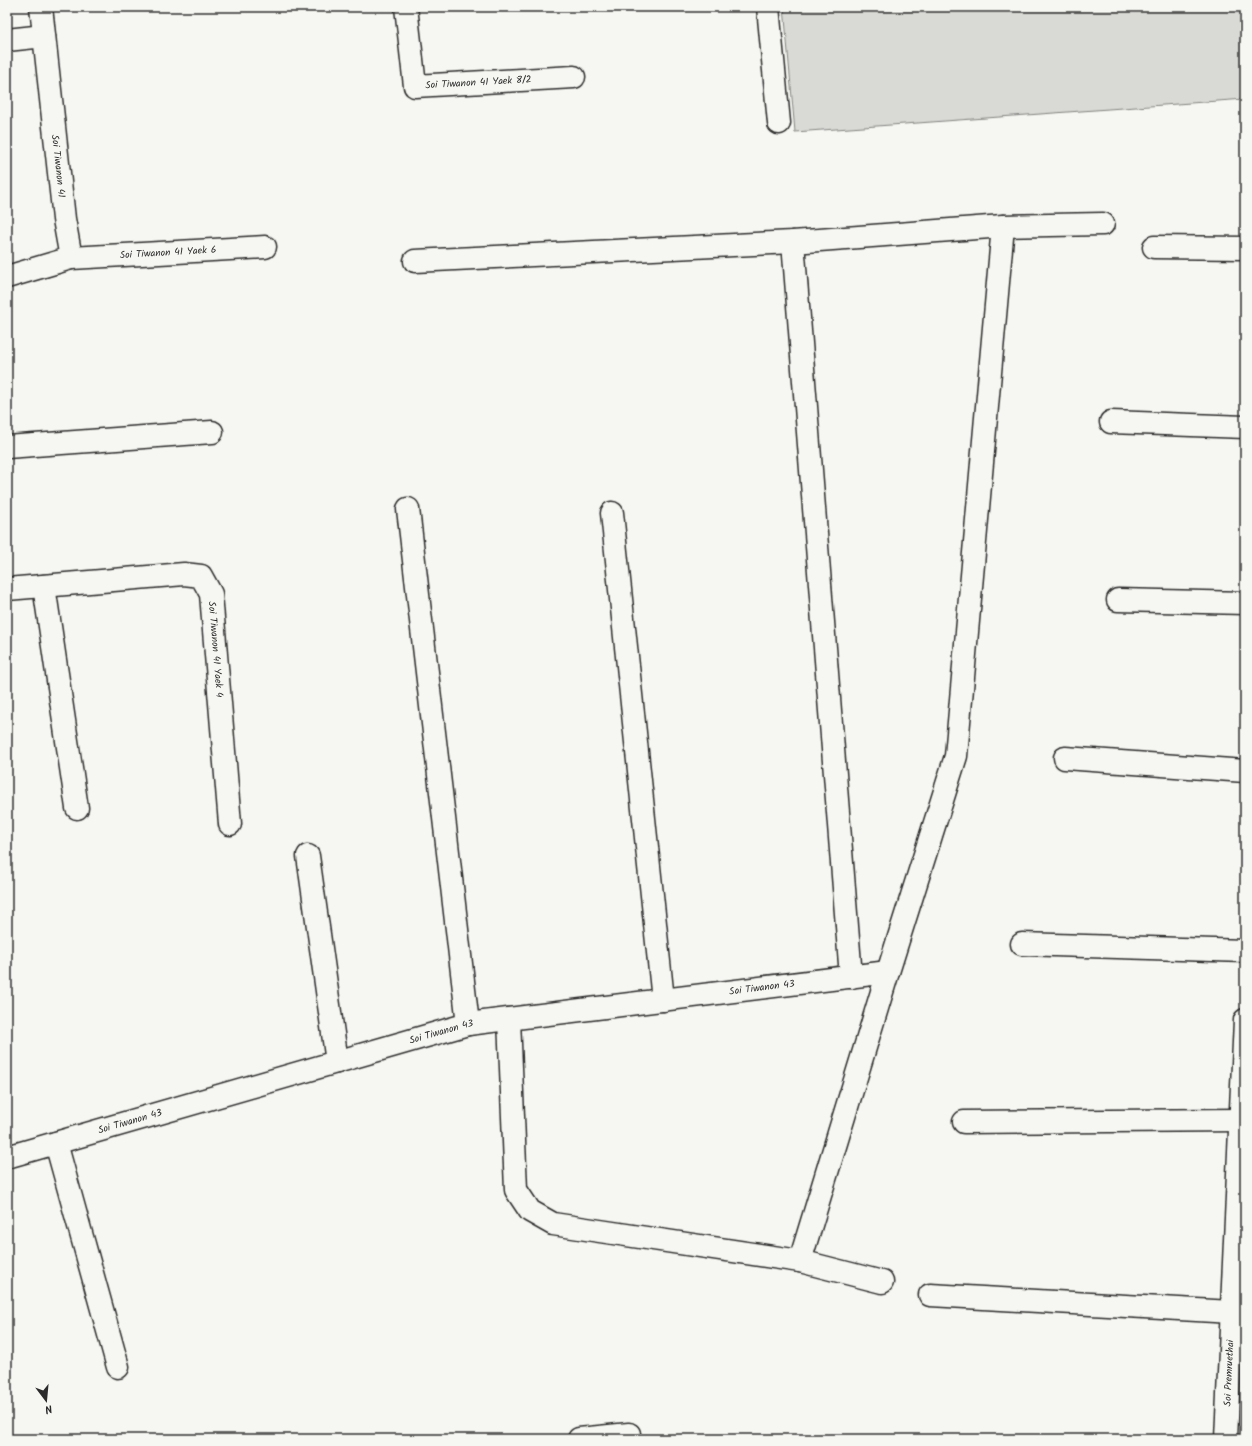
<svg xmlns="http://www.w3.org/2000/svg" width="1252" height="1446" viewBox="0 0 1252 1446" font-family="Kalam,sans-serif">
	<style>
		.green { fill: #d9d9d5; stroke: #828280 }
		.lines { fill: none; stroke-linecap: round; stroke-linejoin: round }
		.minor-casing { stroke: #2b2b2b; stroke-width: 25 }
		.minor { stroke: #f6f6f2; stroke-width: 22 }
		.labels { text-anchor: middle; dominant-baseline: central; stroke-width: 3; stroke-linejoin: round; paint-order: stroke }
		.street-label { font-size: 10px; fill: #2b2b2b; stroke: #f6f6f2 }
	</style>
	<rect width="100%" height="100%" fill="#f6f6f2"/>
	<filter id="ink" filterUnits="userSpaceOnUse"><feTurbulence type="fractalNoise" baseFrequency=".025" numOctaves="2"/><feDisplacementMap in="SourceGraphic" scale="8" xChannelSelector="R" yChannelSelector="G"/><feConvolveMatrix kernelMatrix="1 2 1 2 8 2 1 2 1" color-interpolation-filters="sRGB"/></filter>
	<g filter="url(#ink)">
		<path class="green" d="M784 7H1245V99L795 132Z"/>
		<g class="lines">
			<defs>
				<g id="minor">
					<path id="s1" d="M41 7 64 219 71 258"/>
					<path id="s2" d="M406 7 415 86 574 77"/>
					<path d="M768 7 779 123"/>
					<path d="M7 40 44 36"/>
					<path d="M793 242 851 977"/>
					<path d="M1154 247 1245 248"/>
					<path d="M415 261 793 242 1003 226 1103 224"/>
					<path id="s3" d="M7 277 71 258 265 247"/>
					<path d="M1111 422 1245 427"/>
					<path d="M7 447 212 432"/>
					<path d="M408 509 468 1024"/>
					<path d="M612 513 663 1000"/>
					<path d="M44 586 77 808"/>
					<path id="s4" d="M7 589 184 574 201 576 211 594 230 824"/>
					<path d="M1118 600 1245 603"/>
					<path d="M1065 758 1245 771"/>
					<path d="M308 856 337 1062"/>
					<path d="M1022 944 1245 951"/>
					<path d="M509 1019 516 1190 530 1211 553 1224 800 1261 882 1282"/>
					<path d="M964 1122 1241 1120"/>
					<path d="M56 1143 118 1367"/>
					<path id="s5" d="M7 1157 468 1024 888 972"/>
					<path d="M800 1261 888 972 956 756 1003 226"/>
					<path d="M930 1295 1232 1312"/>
					<path d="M579 1439 629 1434"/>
					<path id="s6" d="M1226 1439 1245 1020"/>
				</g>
			</defs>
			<use href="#minor" class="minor-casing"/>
			<use href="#minor" class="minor"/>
		</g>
	</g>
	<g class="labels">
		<g class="street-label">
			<text stroke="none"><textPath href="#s2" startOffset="143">Soi Tiwanon 41 Yaek 8/2</textPath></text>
			<text stroke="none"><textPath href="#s1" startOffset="160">Soi Tiwanon 41</textPath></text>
			<text stroke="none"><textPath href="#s3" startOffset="164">Soi Tiwanon 41 Yaek 6</textPath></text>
			<text stroke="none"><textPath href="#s4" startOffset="271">Soi Tiwanon 41 Yaek 4</textPath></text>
			<text stroke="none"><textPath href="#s5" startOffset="776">Soi Tiwanon 43</textPath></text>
			<text stroke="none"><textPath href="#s5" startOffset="452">Soi Tiwanon 43</textPath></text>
			<text stroke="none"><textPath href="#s5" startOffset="128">Soi Tiwanon 43</textPath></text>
			<text stroke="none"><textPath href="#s6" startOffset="66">Soi Premruethai</textPath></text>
		</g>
	</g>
	<rect width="1252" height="1446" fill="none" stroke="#f6f6f2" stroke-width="24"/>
	<rect x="12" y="12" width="1228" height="1422" fill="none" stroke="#2b2b2b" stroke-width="1.5" filter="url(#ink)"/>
	<g transform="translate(46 1400) rotate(164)" stroke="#f6f6f2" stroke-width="3" paint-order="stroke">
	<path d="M0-3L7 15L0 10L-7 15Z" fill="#2b2b2b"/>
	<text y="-6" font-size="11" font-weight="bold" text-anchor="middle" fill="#2b2b2b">N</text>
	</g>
</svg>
